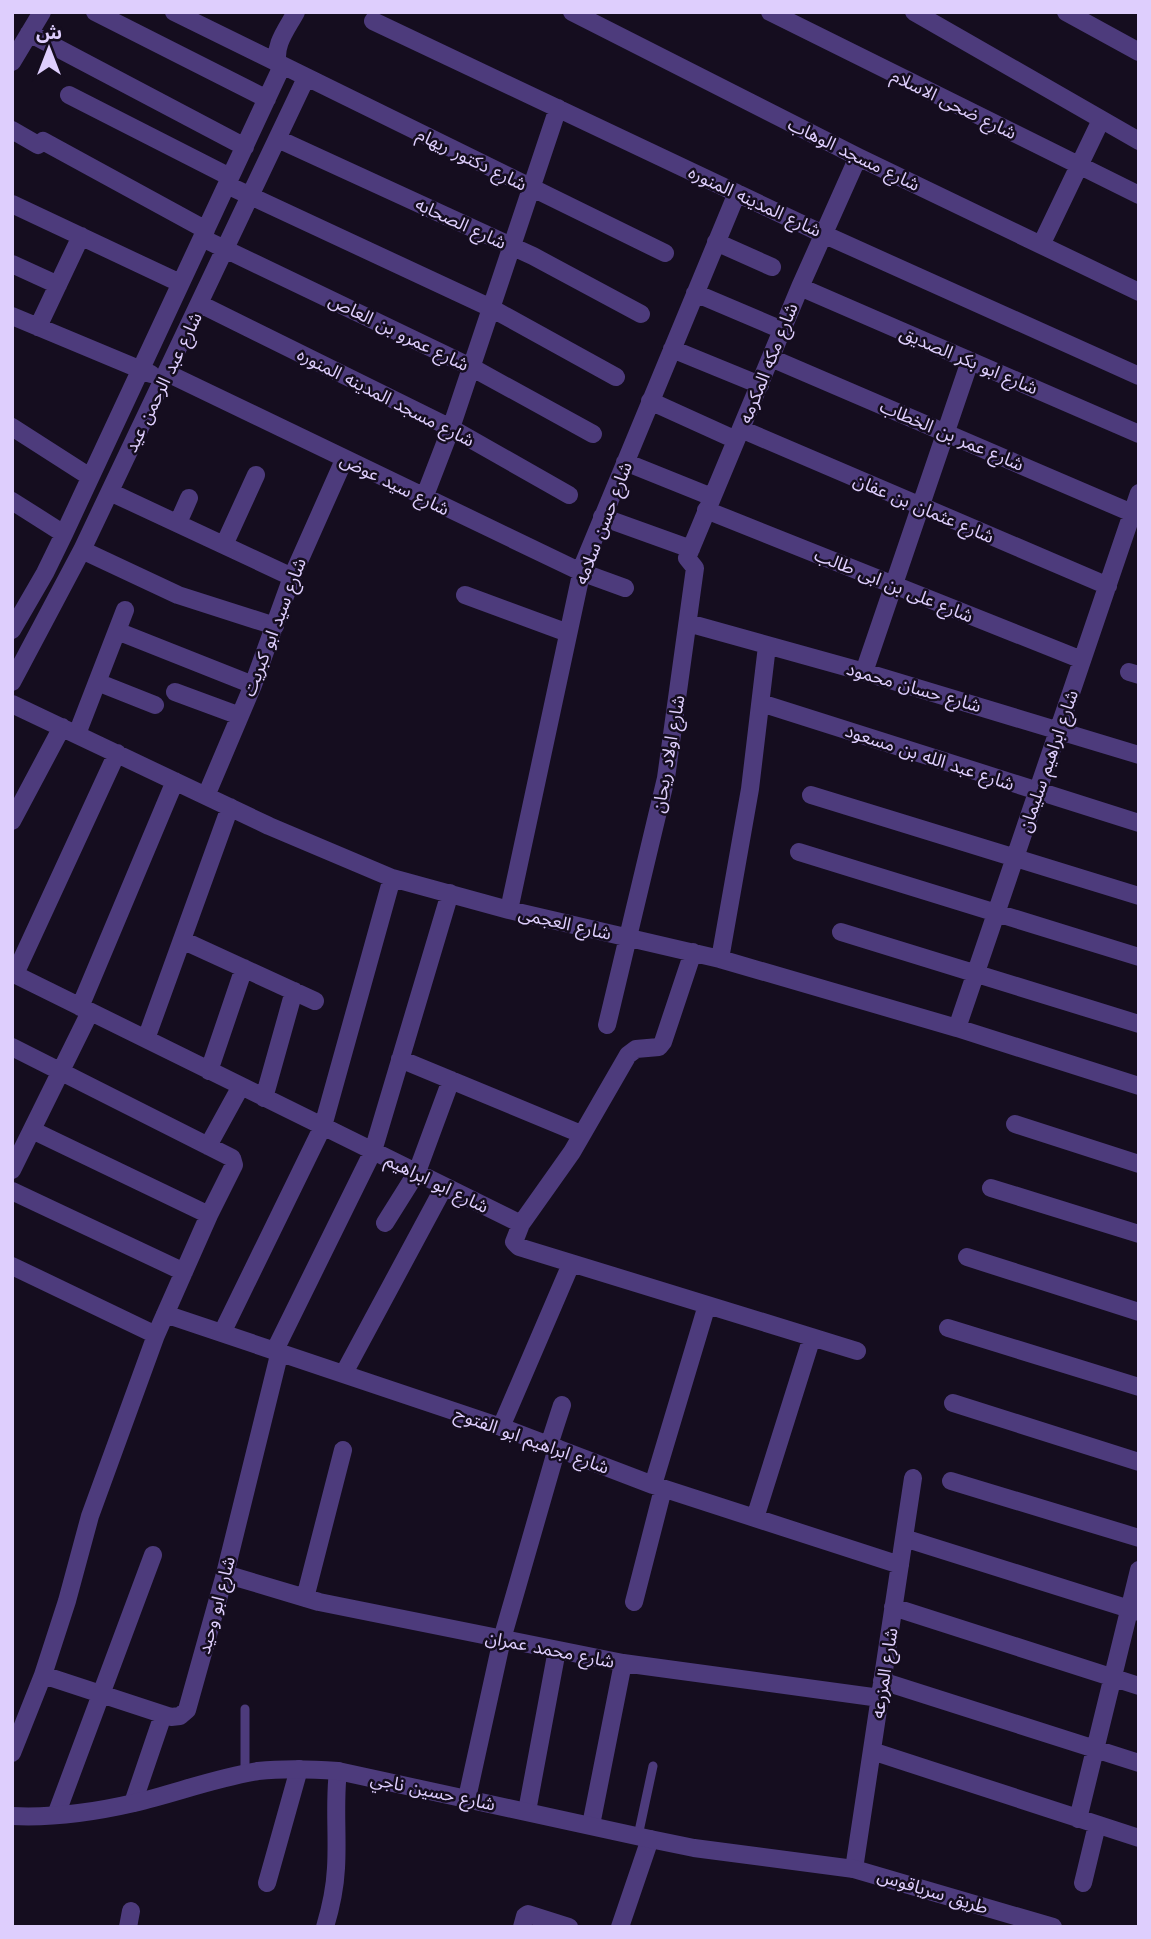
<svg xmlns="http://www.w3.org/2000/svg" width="1151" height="1939" viewBox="0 0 1151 1939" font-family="'Work Sans','Noto Sans Arabic',sans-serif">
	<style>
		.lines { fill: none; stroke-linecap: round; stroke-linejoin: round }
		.service { stroke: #4d3b7c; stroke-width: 9 }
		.minor { stroke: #4d3b7c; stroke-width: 18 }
		.tertiary { stroke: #4d3b7c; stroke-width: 18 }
		.labels { text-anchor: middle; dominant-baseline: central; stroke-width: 5; stroke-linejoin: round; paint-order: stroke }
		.street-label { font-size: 18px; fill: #decefd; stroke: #150d1f }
	</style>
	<rect width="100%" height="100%" fill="#150d1f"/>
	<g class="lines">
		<path class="service" d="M245 1709V1774
			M638 1836 653 1766"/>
		<path class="minor" d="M95 12 267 99
			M174 12 665 253
			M572 12 858 157 1139 292
			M770 12 1139 195
			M914 12 1139 141
			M1066 12 1139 52
			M373 21 823 234 1139 376
			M29 33 245 147
			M12 62 42 12
			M278 65C273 45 287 29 296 12
			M69 95 230 177
			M12 130 38 145 43 141 206 230
			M278 139 533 256 641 314
			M227 185 491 308 616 377
			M12 204 180 283
			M202 238 471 367 593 434
			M716 242 772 267
			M1041 245 1101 120
			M12 264 58 285
			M800 287 1139 434
			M695 293 782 330
			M200 304 451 428 569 495
			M12 316 151 374
			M38 327 81 236
			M672 349 760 385
			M771 358 1132 513
			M167 373 581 572 625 588
			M650 401 736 440
			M12 427 90 477
			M741 429 1108 586
			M625 462 712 497
			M110 492 292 577
			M424 498 451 428 558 108
			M12 501 64 534
			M706 510 1082 660
			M602 517 691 549
			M178 523 189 498
			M224 545 256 475
			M82 550 178 595 275 626
			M465 595 568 633
			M688 623 864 672 1139 755
			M12 630 45 573 64 534 282 66
			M117 631 253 685
			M864 672 970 361
			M1129 672 1139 675
			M12 682 82 550 306 78
			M97 682 155 705
			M175 692 240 716
			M761 703 1139 823
			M12 704 269 826 392 878 509 910 720 959 957 1028 1139 1086
			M77 734 125 610
			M811 795 1139 896
			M206 796 253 685 292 577 344 460
			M12 821 62 727
			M799 852 1139 957
			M509 910 583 565 737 193
			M841 932 1139 1024
			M182 940 315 1001
			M693 952 663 1042 659 1047 636 1049 628 1055 572 1152 521 1224 514 1242 519 1247 857 1351
			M720 959 750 789 767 646
			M12 973 521 1224
			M15 974 117 753
			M80 1007 175 781
			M607 1025 666 778 695 568 687 558 800 287 858 157
			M957 1028 1139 493
			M146 1039 230 807
			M12 1047 232 1158 234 1165 209 1215 156 1335 90 1516 67 1601 43 1675 12 1753
			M400 1059 581 1134
			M209 1071 244 968
			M264 1098 294 991
			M1015 1124 1139 1164
			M32 1130 209 1215
			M208 1146 241 1086
			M12 1170 90 1012
			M991 1188 1139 1234
			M12 1191 184 1272
			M385 1223 417 1172 451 1080
			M967 1257 1139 1312
			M12 1266 156 1335
			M165 1314 501 1427 653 1485 900 1565
			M948 1328 1139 1387
			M222 1333 323 1126 392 878
			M275 1350 373 1151 450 893
			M344 1373 444 1187
			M953 1403 1139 1462
			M501 1427 571 1264
			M549 1445 562 1405
			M951 1481 1139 1538
			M653 1485 707 1305
			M755 1518 812 1337
			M904 1538 1139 1612
			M225 1574 319 1602 623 1663 880 1698
			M305 1598 343 1450
			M634 1602 663 1489
			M893 1607 1139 1686
			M43 1675 171 1717 180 1716 187 1710 225 1574 280 1351
			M882 1681 1139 1763
			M872 1751 1139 1838
			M467 1798 502 1639 557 1448
			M133 1803 163 1715
			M527 1811 557 1650
			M56 1815 153 1555
			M1078 1819 1139 1570
			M591 1825 623 1663
			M854 1869 913 1478
			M267 1883 299 1769
			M1083 1883 1097 1825
			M128 1927 131 1911
			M325 1927C331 1907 335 1888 336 1868 338 1835 334 1804 338 1771
			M522 1927 525 1916 528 1914 569 1927
			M620 1927 650 1839"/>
		<path class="tertiary" d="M12 1816C52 1818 95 1812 134 1803 176 1793 215 1778 258 1771 285 1768 312 1769 338 1771L650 1839 694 1848 854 1869 1053 1927"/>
	</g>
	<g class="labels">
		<g class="street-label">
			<text transform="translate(954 104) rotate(26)">شارع ضحى الاسلام</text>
			<text transform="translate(854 154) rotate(26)">شارع مسجد الوهاب</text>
			<text transform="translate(472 159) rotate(26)">شارع دكتور ريهام</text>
			<text transform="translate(755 201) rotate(25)">شارع المدينه المنوره</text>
			<text transform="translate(461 223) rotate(25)">شارع الصحابه</text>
			<text transform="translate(399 332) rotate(26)">شارع عمرو بن العاص</text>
			<text transform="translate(969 360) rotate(23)">شارع ابو بكر الصديق</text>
			<text transform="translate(768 363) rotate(-68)">شارع مكه المكرمه</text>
			<text transform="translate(163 382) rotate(-64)">شارع عبد الرحمن عيد</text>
			<text transform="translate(386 397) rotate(27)">شارع مسجد المدينه المنوره</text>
			<text transform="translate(952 435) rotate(23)">شارع عمر بن الخطاب</text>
			<text transform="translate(395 484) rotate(26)">شارع سيد عوض</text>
			<text transform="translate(924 508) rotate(23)">شارع عثمان بن عفان</text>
			<text transform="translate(603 523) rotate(-69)">شارع حسن سلامه</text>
			<text transform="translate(894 585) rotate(22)">شارع على بن ابى طالب</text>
			<text transform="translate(274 627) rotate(-69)">شارع سيد ابو كبريت</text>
			<text transform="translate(914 687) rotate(16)">شارع حسان محمود</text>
			<text transform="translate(668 754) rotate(-80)">شارع اولاد ريحان</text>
			<text transform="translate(930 757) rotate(18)">شارع عبد الله بن مسعود</text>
			<text transform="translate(1048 761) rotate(-71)">شارع ابراهيم سليمان</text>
			<text transform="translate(565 923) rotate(13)">شارع العجمى</text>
			<text transform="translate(437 1183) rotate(26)">شارع ابو ابراهيم</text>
			<text transform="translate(532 1440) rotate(20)">شارع ابراهيم ابو الفتوح</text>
			<text transform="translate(216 1605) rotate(-75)">شارع ابو وحيد</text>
			<text transform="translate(550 1649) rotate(11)">شارع محمد عمران</text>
			<text transform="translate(884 1673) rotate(-81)">شارع المزرعه</text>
			<text transform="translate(433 1791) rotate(12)">شارع حسين ناجي</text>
			<text transform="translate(933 1891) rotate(17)">طريق سرياقوس</text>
		</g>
	</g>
	<rect width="1151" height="1939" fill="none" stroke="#decefd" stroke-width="28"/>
	<g transform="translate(49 49)" stroke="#150d1f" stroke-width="5" paint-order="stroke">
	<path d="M0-5L12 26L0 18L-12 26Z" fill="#decefd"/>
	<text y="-10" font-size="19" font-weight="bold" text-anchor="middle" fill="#decefd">ش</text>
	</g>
</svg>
